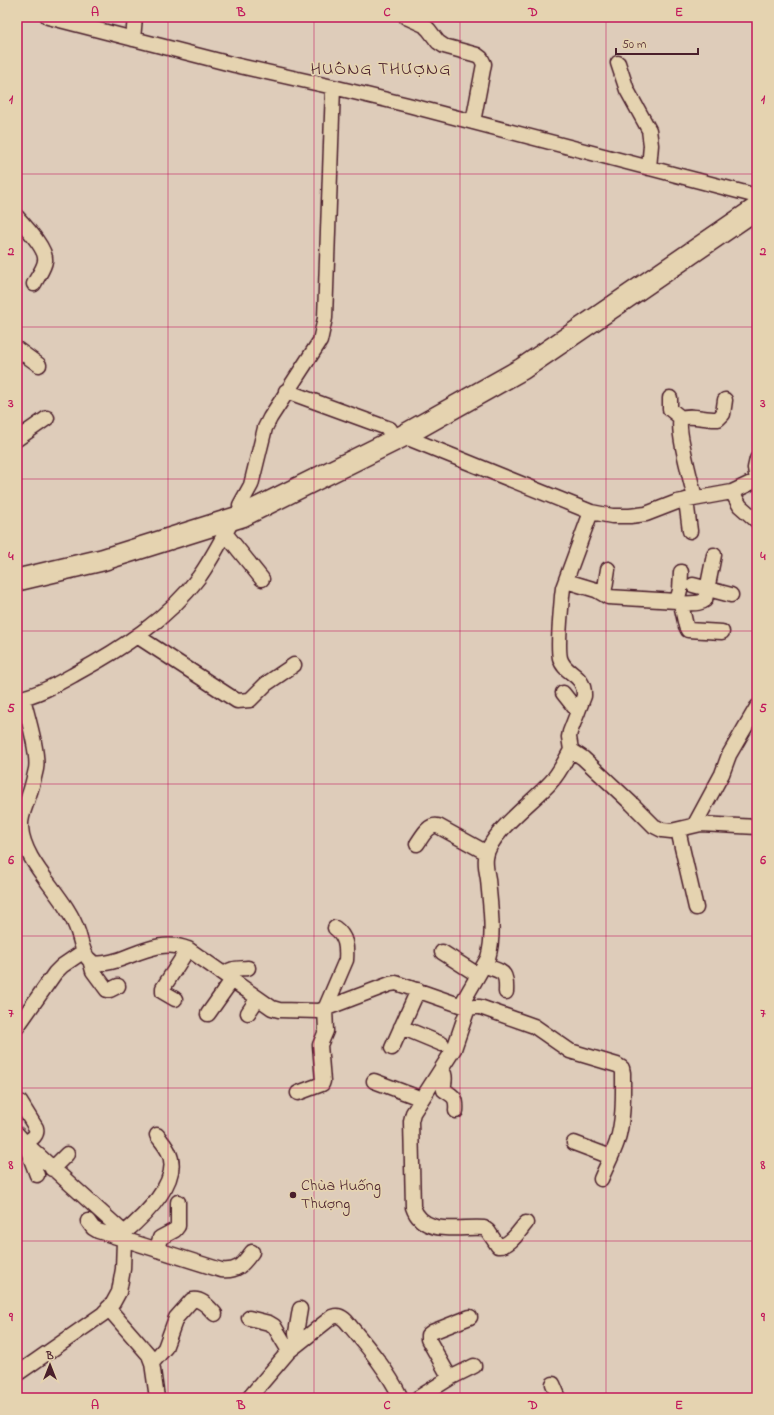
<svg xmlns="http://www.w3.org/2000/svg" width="774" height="1415" viewBox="0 0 774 1415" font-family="'Indie Flower',sans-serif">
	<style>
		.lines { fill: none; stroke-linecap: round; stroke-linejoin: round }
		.minor-casing { stroke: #4a1f2b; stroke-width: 17 }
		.highway-casing { stroke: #4a1f2b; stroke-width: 24 }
		.minor { stroke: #e5d3b0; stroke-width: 14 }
		.highway { stroke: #e5d3b0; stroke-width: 21 }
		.grid { fill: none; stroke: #c2185b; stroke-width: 1; stroke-opacity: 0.55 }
		.poi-dot { fill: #4a1f2b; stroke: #e5d3b0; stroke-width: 1.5 }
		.labels { text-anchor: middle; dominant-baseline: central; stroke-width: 3.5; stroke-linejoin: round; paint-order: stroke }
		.poi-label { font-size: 16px; fill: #4a1f2b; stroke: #e5d3b0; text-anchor: start }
		.quarter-label { font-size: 18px; letter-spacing: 1px; fill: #4a1f2b; stroke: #e5d3b0 }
		.neatline { fill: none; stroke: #c2185b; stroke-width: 1.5 }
		.grid-label { font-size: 13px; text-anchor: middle; font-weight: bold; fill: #c2185b }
	</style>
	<rect width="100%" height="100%" fill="#deccba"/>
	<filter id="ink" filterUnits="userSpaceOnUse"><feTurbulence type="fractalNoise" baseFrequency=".025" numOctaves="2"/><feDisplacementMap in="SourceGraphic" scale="8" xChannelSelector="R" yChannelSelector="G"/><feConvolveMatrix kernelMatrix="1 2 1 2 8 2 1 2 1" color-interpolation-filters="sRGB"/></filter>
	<g filter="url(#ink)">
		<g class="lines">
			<defs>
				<path id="minor" d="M48 17 235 65 333 87 408 105 757 196
					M406 17 424 25 429 30 438 42 444 46 477 55 481 58 484 64 473 122
					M133 39 135 17
					M618 63 627 90 649 130 651 145 649 168
					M17 217C25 226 47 249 45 261 44 269 37 277 34 284
					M17 349 39 365
					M286 391 390 429
					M670 398V409L681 418
					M403 436 591 512 612 516H630L646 514 677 502 732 492 757 480
					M17 439 47 418
					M757 480 755 468 757 459
					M732 492 740 506 757 521
					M695 498C692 484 676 429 681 418 692 414 706 420 718 419L723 414 725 400
					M686 500 690 531
					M240 505 251 485 265 428 270 418 320 341 325 318 333 87
					M225 533 262 579
					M566 581 596 590 608 597 677 601 681 604 686 626 688 630 722 632
					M693 585 731 595
					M604 594 608 569
					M677 601 680 590 681 572
					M681 604C689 602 699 605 705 600L714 555
					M137 636 237 701 250 700 266 684 294 665
					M563 693 578 712
					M23 698C27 715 39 753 36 769 34 778 32 787 29 795 26 806 20 816 21 827 23 864 67 896 78 932 81 941 84 960 94 963 102 965 111 962 118 960 141 952 164 939 188 949L272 1008 279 1010 319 1011 390 984 396 983 468 1008 475 1007H480L534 1026 570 1051 617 1065 622 1068 623 1073C623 1096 624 1119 617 1142 613 1154 606 1167 601 1179
					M17 699C38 695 57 684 75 674 121 649 168 619 199 577 212 559 222 539 233 519
					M571 750 583 758 632 804 654 826 662 830 671 831 701 824 757 827
					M695 824 722 774 729 755 757 707
					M678 830 696 908
					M417 844C422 837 428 824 438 826L487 853
					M442 952 478 975
					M90 960 93 971 107 990H110L118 986
					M484 965C502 973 507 969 506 992
					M225 975C230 967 239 969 248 968
					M175 999 163 992V988L188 949
					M461 1005 488 958C495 934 490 905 488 879 487 873 485 865 486 858 488 834 534 801 550 783 559 774 565 761 571 750L569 737 570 732 584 696C585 673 564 675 560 658 557 644 561 612 562 596L563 588 591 512
					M468 1008 454 1049 413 1113 411 1121 413 1207C423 1237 460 1226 484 1228L488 1231 498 1246C510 1247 519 1231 526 1223
					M248 1013 258 998
					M208 1014 232 980
					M17 1027 55 973 62 966 84 951
					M401 1027 442 1044
					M392 1048 418 990
					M440 1071 444 1074C446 1080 443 1084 444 1090 454 1097 457 1097 456 1111
					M374 1081 422 1099
					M298 1093 322 1084 323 1081 320 1045 326 1031 325 1009 346 960C347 947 346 936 335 928
					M20 1102 36 1128C38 1136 31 1139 25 1143L37 1175
					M17 1134 25 1143 121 1230 123 1234 124 1240 123 1269 119 1292 113 1303 103 1314 17 1374
					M574 1143 611 1157
					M52 1169 67 1154
					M88 1221 93 1228 98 1231 221 1270C238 1272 243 1264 252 1252
					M123 1234C142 1218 182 1181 169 1153 166 1146 161 1141 157 1135
					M157 1250 160 1238 175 1230 178 1226V1202
					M108 1308 149 1355 152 1363 157 1398
					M249 1318 269 1323 274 1326 289 1351
					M298 1344 296 1333 300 1309
					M152 1363 165 1348 176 1318 192 1300C202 1298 209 1308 215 1314
					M450 1378 428 1339V1335L432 1332 470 1317
					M553 1384 559 1398
					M249 1398 289 1351 332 1317C338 1315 341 1316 346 1321 366 1345 387 1369 401 1398
					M418 1398 450 1378 474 1366"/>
				<path id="highway" d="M17 580 102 560 242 516 403 436 522 369 757 208"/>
			</defs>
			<use href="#minor" class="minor-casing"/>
			<use href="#highway" class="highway-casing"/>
			<use href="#minor" class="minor"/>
			<use href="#highway" class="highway"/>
		</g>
	</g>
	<path class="grid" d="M168 17V1398M314 17V1398M460 17V1398M606 17V1398M17 174H757M17 327H757M17 479H757M17 631H757M17 784H757M17 936H757M17 1088H757M17 1241H757"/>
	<circle class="poi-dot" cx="293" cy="1195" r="4"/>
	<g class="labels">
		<g class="poi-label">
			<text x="301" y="1186">Chùa Huống<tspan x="301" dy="18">Thượng</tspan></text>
		</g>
		<g class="quarter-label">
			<text x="381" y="70">HUỐNG THƯỢNG</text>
		</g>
	</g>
	<rect width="774" height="1415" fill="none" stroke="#e5d3b0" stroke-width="44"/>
	<g transform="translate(50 1365)" stroke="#e5d3b0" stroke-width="3" paint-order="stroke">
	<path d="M0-3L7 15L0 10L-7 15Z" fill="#4a1f2b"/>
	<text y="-6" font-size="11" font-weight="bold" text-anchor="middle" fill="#4a1f2b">B</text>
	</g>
	<path d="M616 48v6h82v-6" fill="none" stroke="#4a1f2b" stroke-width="2"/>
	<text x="622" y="48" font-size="12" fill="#4a1f2b" stroke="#e5d3b0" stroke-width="3" paint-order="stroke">50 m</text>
	<rect x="22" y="22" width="730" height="1371" class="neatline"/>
	<g class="grid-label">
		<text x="95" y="16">A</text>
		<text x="241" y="16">B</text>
		<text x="387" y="16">C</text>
		<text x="533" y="16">D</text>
		<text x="679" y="16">E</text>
		<text x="11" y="103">1</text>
		<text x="763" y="103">1</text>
		<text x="11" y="255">2</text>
		<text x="763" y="255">2</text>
		<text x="11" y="407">3</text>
		<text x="763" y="407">3</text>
		<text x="11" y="560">4</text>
		<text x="763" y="560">4</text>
		<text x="11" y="712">5</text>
		<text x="763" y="712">5</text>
		<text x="11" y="864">6</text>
		<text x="763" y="864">6</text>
		<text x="11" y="1017">7</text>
		<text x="763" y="1017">7</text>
		<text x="11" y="1169">8</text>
		<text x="763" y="1169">8</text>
		<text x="11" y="1321">9</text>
		<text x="763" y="1321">9</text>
		<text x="95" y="1409">A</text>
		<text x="241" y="1409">B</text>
		<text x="387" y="1409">C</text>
		<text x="533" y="1409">D</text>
		<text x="679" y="1409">E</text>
	</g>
</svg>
